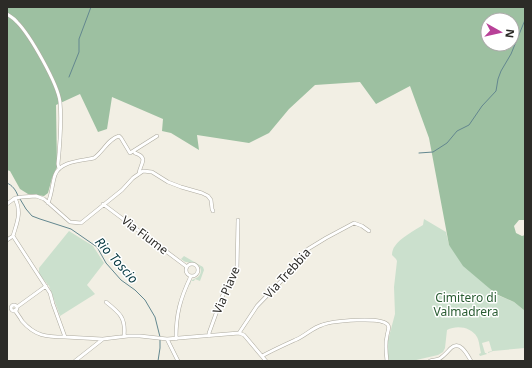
<svg xmlns="http://www.w3.org/2000/svg" width="532" height="368" viewBox="0 0 532 368" font-family="'Noto Sans',sans-serif">
	<style>
		.green { fill: #cbe0cd }
		.forest { fill: #9dc0a1; fill-rule: evenodd }
		.lines { fill: none; stroke-linecap: round; stroke-linejoin: round }
		.stream { stroke: #63878f; stroke-width: 1 }
		.street-casing { stroke: #adaa9f; stroke-width: 4 }
		.street { stroke: #fff; stroke-width: 3 }
		.labels { text-anchor: middle; dominant-baseline: central; stroke-width: 3; stroke-linejoin: round; paint-order: stroke }
		.street-label { font-size: 12px; fill: #2c2b27; stroke: #fff }
		.park-label { font-size: 12px; fill: #295c32; stroke: #fff }
		.water-label { font-size: 13px; font-style: italic; fill: #03363f; stroke: #fff }
	</style>
	<rect width="100%" height="100%" fill="#f2efe4"/>
	<path class="green" d="M424 219 446 232 449 245 495 294 514 302 525 311V348L493 351 488 353V352L492 351 489 341 482 343 485 353H486L487 354 480 356 479 354 481 353C480 349 479 340 477 337 471 327 457 325 447 330L445 348 443 352 438 355 412 361H388L387 344 395 314 394 287 397 261 396 259 392 255C392 252 393 248 395 246 400 238 415 230 423 225Z
		M69 231 93 246 104 263 87 285 95 294 60 316 49 286 39 274V268Z
		M184 256 203 267 204 270 200 281 195 279 194 281H191L190 285 189 284C192 278 195 280 199 276 203 271 200 264 194 263 192 262 189 263 187 262 184 262 184 261 181 259Z"/>
	<path class="forest" d="M7 7H525V220H519L514 226 516 233 522 236 525 235V311L514 302 496 294 463 266 449 245 429 138 410 86 376 104 360 82 315 85 289 109 269 133 249 143 197 135 199 150 171 133 162 131 163 119 112 97 107 129 98 132 80 94 56 105 57 167 52 178 48 193 44 196 28 194 20 189 10 171 7 170ZM488 20H512V44H488Z"/>
	<g class="lines">
		<path class="stream" d="M69 77 79 52V39L91 7
			M419 153 433 152 447 143 457 131 469 125 482 106 496 91 498 79 501 71 511 54 525 20
			M7 183C12 185 16 190 18 196
			M20 199 26 209 32 216 40 219 71 229 97 247 106 263 121 280 135 290 145 300 155 317 160 337
			M158 361 160 348V340"/>
		<defs>
			<path id="street" d="M7 14C11 17 14 18 17 22 30 35 58 84 60 102 62 123 60 144 58 164L59 169
				M135 153C150 158 139 165 139 174
				M15 198C22 213 17 222 13 236L50 293 53 304 65 337 102 339
				M48 203C52 194 52 184 55 175 60 161 81 161 94 158 103 152 108 139 119 136L121 138 130 153 157 136
				M7 204 15 198 22 197 36 196 44 199 70 222 81 223 122 190 133 178 143 171 152 172 168 182 181 187 202 193 208 196 211 200 212 209 213 211
				M103 204 187 267
				M7 240 13 236
				M186 270a6 6 0 1 1 12 0a6 6 0 1 1-12 0Z
				M106 302C120 313 126 318 124 336
				M11 308a3 3 0 1 1 6 0a3 3 0 1 1-6 0Z
				M17 307 46 286
				M15 310C17 314 20 317 22 321 35 336 46 337 65 337
				M239 333 257 306 287 275 308 249 326 238 354 223 362 226 369 231
				M209 336V333L222 297 237 268 238 220
				M167 339 178 361
				M176 339C176 314 180 299 191 276
				M262 356C273 350 284 345 295 340 305 336 312 328 322 325 332 321 382 316 388 325 390 328 387 333 387 336 385 344 386 353 387 361
				M75 361 103 339 128 336H140L167 339 239 333 244 335 266 361
				M430 361C433 360 436 360 439 359 444 356 447 352 451 348 460 340 467 354 471 361"/>
		</defs>
		<use href="#street" class="street-casing"/>
		<use href="#street" class="street"/>
	</g>
	<g class="labels">
		<g class="street-label">
			<text transform="translate(145 235) rotate(37)">Via Fiume</text>
			<text transform="translate(287 273) rotate(-48)">Via Trebbia</text>
			<text transform="translate(226 290) rotate(-67)">Via Piave</text>
		</g>
		<g class="park-label">
			<text x="466" y="297">Cimitero di<tspan x="466" dy="14">Valmadrera</tspan></text>
		</g>
		<g class="water-label">
			<text transform="translate(117 260) rotate(48)">Rio Toscio</text>
		</g>
	</g>
	<rect width="532" height="368" fill="none" stroke="#2c2b27" stroke-width="16"/>
	<g transform="translate(500 32) rotate(98)"><circle r="19" fill="#ffffff" stroke="#abaaa9"/>
	<path d="M0-3L7 15L0 10L-7 15Z" fill="#b84198"/>
	<text y="-6" font-size="11" font-weight="bold" text-anchor="middle" fill="#2c2b27">N</text>
	</g>
</svg>
